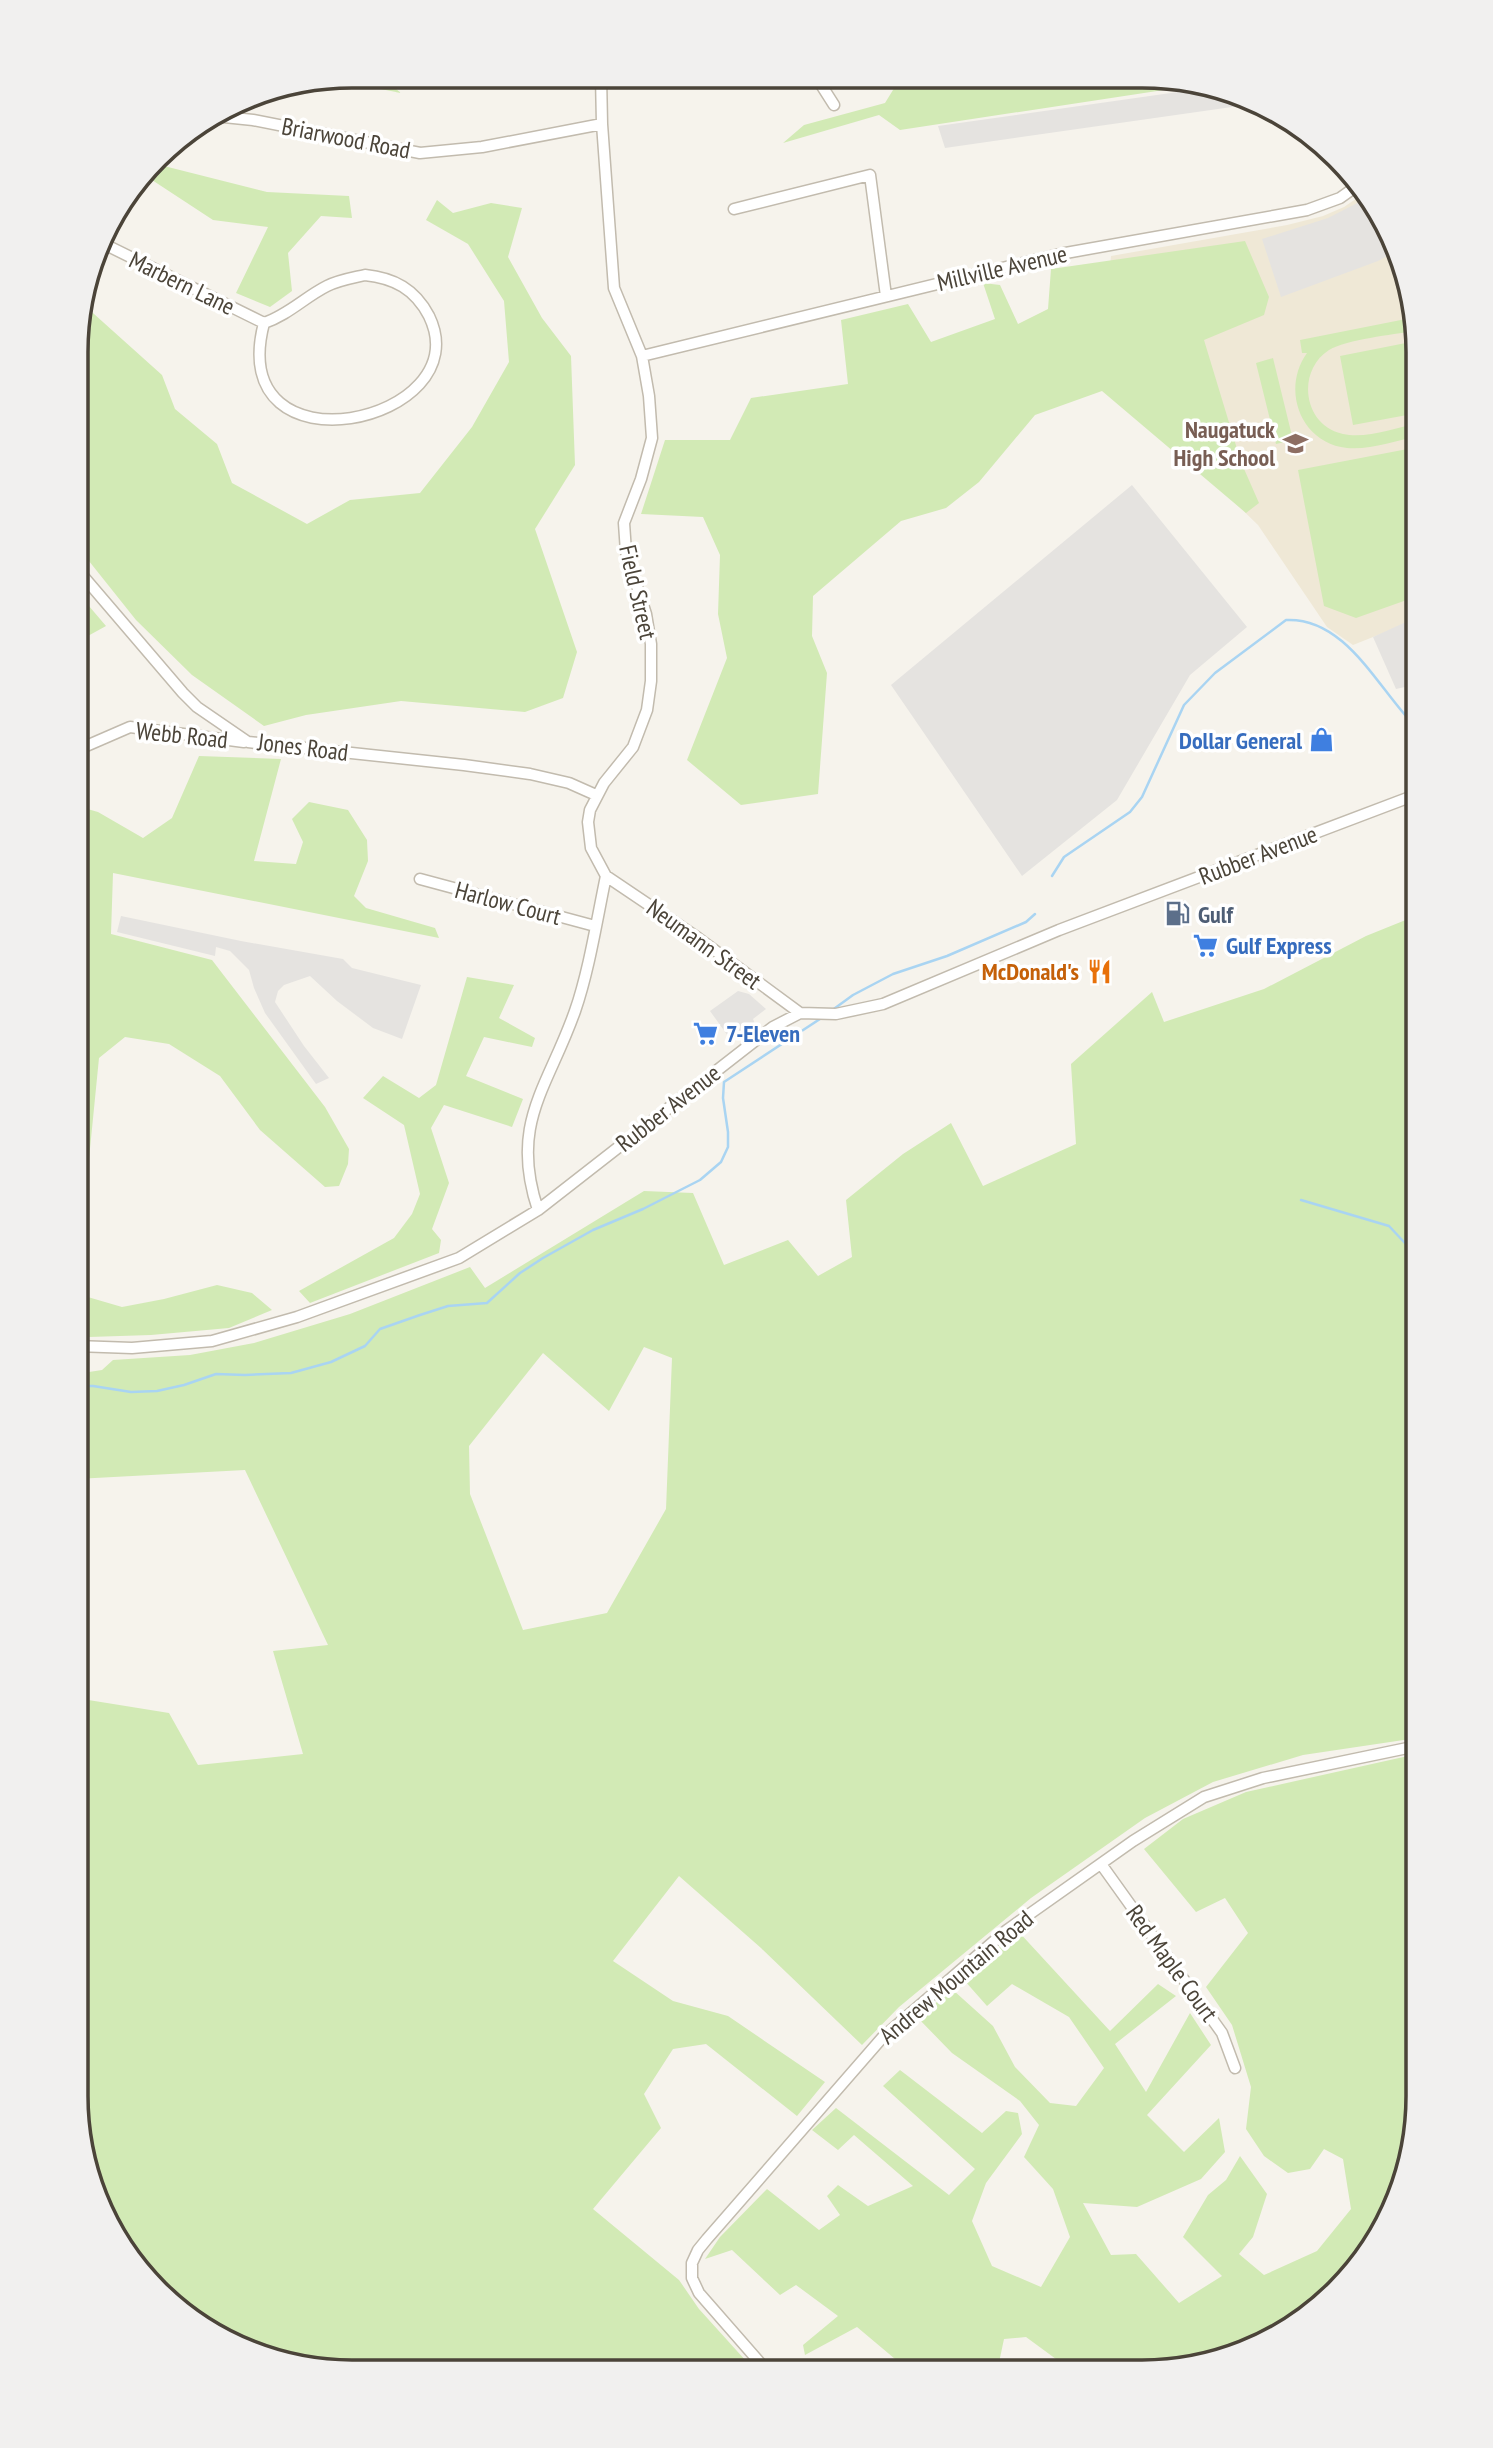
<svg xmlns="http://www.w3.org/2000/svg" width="1493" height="2448" viewBox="0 0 1493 2448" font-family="'PT Sans Narrow',sans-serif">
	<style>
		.education { fill: #efe8d6 }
		.green { fill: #d2eab5; fill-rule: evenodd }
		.parking { fill: #e5e3e0 }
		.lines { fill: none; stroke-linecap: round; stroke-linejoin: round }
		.stream { stroke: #a9d4f2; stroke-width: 2.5 }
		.minor-casing { stroke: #c2bbae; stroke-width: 13 }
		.minor { stroke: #fff; stroke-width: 10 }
		.labels { text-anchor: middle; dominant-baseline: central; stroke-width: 7; stroke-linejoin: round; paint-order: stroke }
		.street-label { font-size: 24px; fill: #4b4439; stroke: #fff }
		.education-label { font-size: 24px; font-weight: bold; fill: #785e54; stroke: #fff; text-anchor: end }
		.shop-label { font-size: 24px; font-weight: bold; fill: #366cbe; stroke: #fff; text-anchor: start }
		.service-label { font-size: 24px; font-weight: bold; fill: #4e5e75; stroke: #fff; text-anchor: start }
		.food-label { font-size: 24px; font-weight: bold; fill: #c56008; stroke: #fff; text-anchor: end }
		.rim { fill: none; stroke: #4b4439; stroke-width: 3.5 }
	</style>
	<rect width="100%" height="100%" fill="#f6f3ec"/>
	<path class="education" d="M1366 192 1397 246 1418 351V619L1353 645 1327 627 1258 525 1101 373 1111 256 1287 225 1323 216 1344 207Z"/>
	<path class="green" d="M351 75C370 75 387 80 401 93L330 79Z
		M901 77H1047C1064 86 1087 78 1106 77 1138 76 1171 76 1203 84L900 130 879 115 783 143 804 125 885 103Z
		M164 166 267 192 349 196 352 218 321 216 288 253 292 291 270 307 236 293 268 227 213 220 152 180Z
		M437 200 453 213 491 203 522 208 508 257 542 318 571 356 575 465 535 529 577 652 563 698 525 712 401 701 306 715 264 726 192 675 136 620 77 546 79 312 84 305 162 375 175 409 217 444 232 483 307 524 350 500 420 493 472 427 509 362 504 301 468 244 426 220Z
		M1245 241 1269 297 1264 315 1204 340 1241 462 1259 503 1246 513 1102 391 1035 415 979 482 946 508 901 521 813 596 812 636 827 673 818 794 741 805 687 760 727 658 718 614 720 555 703 517 641 514 665 440H730L751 398 848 384 841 320 908 304 931 342 995 319 983 283 1000 285 1018 324 1048 309 1051 269Z
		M1411 318 1414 331C1392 335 1348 339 1329 350 1296 371 1303 426 1343 434 1366 439 1395 428 1418 423V436C1396 441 1370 450 1347 448 1300 443 1281 389 1307 353H1302L1300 340Z
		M1416 341 1418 413 1353 425 1340 356Z
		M1273 358 1293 440 1276 444 1256 363Z
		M1418 447V596L1356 618 1324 606 1298 470Z
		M77 592 106 626 77 642Z
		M199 756 281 759 254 861 296 864 303 842 292 819 309 802 348 810 367 840 368 861 354 896 366 908 435 928 439 938 113 873 111 934 212 960 325 1107 349 1149 348 1164 339 1186 325 1187 260 1130 220 1076 169 1044 125 1037 99 1058 85 1199 81 1295 122 1307 164 1299 217 1285 252 1293 272 1310 229 1328 151 1335 89 1337 76 1334 77 906 86 901 88 875 77 859V806L98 812 143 838 172 818Z
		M1418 915 1417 1738 1303 1755 1213 1782 1145 1818 1031 1898 899 2007 862 2045 761 1948 679 1876 613 1961 673 2001 728 2016 825 2082 797 2116 706 2044 673 2049 644 2094 661 2128 593 2209 679 2280 699 2309 756 2372 315 2370 245 2352 183 2315 132 2265 96 2202 75 2097 76 1698 169 1713 198 1765 303 1754 273 1651 328 1645 245 1470 76 1479V1374L102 1370 113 1360 190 1355 254 1343 350 1314 470 1267 485 1288 644 1191 693 1193 724 1265 788 1240 818 1276 852 1257 846 1200 903 1154 951 1123 983 1186 1076 1144 1071 1064 1152 992 1164 1022 1264 989 1366 936ZM644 1347 672 1358 666 1509 607 1613 523 1630 470 1494 469 1446 543 1353 609 1411Z
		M467 977 514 985 499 1018 535 1038 532 1047 484 1037 466 1076 523 1099 512 1127 444 1105 431 1128 449 1183 432 1229 441 1240 439 1253 310 1303 299 1291 394 1238 412 1214 420 1194 404 1125 363 1098 383 1076 419 1098 436 1085Z
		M1417 1754V2115L1403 2186 1361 2265 1310 2315 1247 2352 1142 2373H1075L1026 2337 1004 2339 997 2372H883L901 2364 857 2327 805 2355 803 2345 838 2316 796 2285 780 2295 732 2250 705 2259 720 2237 767 2189 819 2230 840 2215 827 2196 838 2185 868 2206 913 2186 854 2135 838 2150 812 2130 836 2108 949 2195 975 2169 883 2086 900 2070 982 2133 1006 2111 1018 2113 1022 2134 986 2183 972 2221 992 2266 1041 2287 1070 2237 1053 2189 1024 2157 1039 2125 1020 2101 952 2053 917 2017 953 1990 993 2026 1015 2067 1050 2103 1076 2106 1104 2068 1069 2017 1012 1984 987 2006 964 1980 1017 1930 1110 2031 1158 1984 1176 1996 1115 2044 1146 2092 1190 2013 1211 2045 1147 2115 1184 2152 1219 2118 1225 2152 1201 2179 1137 2207 1083 2203 1111 2255 1136 2254 1179 2303 1222 2276 1183 2237 1208 2195 1226 2180 1240 2156 1267 2194 1253 2237 1239 2254 1264 2275 1317 2251 1351 2209 1343 2159 1324 2149 1310 2169 1288 2173 1264 2156 1246 2129 1251 2087 1232 2025 1206 1987 1248 1933 1225 1898 1196 1912 1144 1849 1183 1819 1246 1792Z"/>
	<path class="parking" d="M1213 87 1248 96 1252 99 1253 104 945 148 938 126Z
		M1369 197 1398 250 1378 261 1281 297 1262 239 1328 218Z
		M1132 485 1247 627 1190 675 1117 800 1022 876 891 685Z
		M1406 622 1418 651V684L1396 689 1373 637Z
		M121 916 241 941 343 959 352 968 421 985 402 1039 373 1028 337 1001 310 976 284 985 278 991 275 1002 304 1046 329 1078 316 1084 265 1013 254 988 249 970 230 951 216 947 215 956 117 932Z
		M738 991 749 994 766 1009 753 1019 757 1029 742 1039 738 1033 728 1036 710 1011Z"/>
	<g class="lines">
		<path class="stream" d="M1052 876 1064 857 1130 812 1142 797 1184 705 1215 673 1286 620C1346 617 1378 689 1415 726L1418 725
			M831 1011 853 995 893 974 947 956 1026 922 1035 914
			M1301 1200 1389 1226 1417 1256
			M76 1386H93L131 1392 157 1391 184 1385 216 1374 245 1375 291 1373 331 1362 365 1346 380 1329 420 1315 448 1306 487 1303 520 1273 543 1258 593 1230 643 1209 700 1180 721 1162 728 1147V1132L723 1098 724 1082 823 1017"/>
		<defs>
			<path id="minor" d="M601 76 602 124 614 288 642 356 649 396 652 438 641 479 624 523 626 552 646 614 651 644V681L647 710 633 747 604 783 590 810 588 822 591 848 606 876 698 938 800 1013 836 1014 883 1004 1059 930 1418 794
				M809 77 820 83 834 105
				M214 116 253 120 420 153 482 147 602 124
				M734 209 870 175 886 296
				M100 242 264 323
				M365 275C394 278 415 289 429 316 481 423 223 479 264 323 288 315 305 297 327 286 339 280 352 278 365 275Z
				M642 356 1060 254 1307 210 1340 198 1361 183
				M77 569 183 693 197 707 248 742 464 765 530 774 569 783 596 795
				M77 750 130 727 244 742
				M420 879 595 926
				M538 1210C509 1123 548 1088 575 1011 589 971 597 919 606 876
				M76 1346 132 1348 212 1341 297 1317 459 1258 538 1210 756 1040 773 1027 800 1013
				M1101 1864 1222 2033 1235 2068
				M768 2372 699 2293 692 2278V2263L698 2250 707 2239 882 2038 1007 1930 1133 1841 1204 1797 1263 1778 1417 1746"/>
		</defs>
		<use href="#minor" class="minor-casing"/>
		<use href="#minor" class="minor"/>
	</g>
	<defs>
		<symbol id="school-bare" viewBox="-9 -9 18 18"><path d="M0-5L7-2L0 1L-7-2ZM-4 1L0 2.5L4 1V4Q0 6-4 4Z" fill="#8d6e63" stroke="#fff" stroke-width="2.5" paint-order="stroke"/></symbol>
		<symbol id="shop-bare" viewBox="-9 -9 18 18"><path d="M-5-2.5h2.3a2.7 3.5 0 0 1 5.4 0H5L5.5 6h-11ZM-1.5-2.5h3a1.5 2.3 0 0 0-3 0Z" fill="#3f7fe0" stroke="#fff" stroke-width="2.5" paint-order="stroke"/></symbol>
		<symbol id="fuel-bare" viewBox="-9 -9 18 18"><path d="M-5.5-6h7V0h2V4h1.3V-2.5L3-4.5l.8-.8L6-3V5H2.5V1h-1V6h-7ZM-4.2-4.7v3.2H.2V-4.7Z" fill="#5c6f8a" stroke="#fff" stroke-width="2.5" paint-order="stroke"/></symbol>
		<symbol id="supermarket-bare" viewBox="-9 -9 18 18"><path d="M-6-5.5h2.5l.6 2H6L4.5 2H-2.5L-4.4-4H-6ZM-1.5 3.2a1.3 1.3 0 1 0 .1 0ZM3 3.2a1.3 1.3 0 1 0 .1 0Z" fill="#3f7fe0" stroke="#fff" stroke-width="2.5" paint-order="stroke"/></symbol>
		<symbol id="restaurant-bare" viewBox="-9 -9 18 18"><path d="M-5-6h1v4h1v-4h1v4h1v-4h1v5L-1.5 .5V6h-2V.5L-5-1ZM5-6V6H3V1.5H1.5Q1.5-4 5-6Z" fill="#e8710a" stroke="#fff" stroke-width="2.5" paint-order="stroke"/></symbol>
	</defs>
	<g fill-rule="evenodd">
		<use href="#school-bare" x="1278" y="426" width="35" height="35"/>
		<use href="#shop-bare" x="1304" y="722" width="35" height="35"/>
		<use href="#fuel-bare" x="1160" y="896" width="35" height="35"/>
		<use href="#supermarket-bare" x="1188" y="928" width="35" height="35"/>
		<use href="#restaurant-bare" x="1082" y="954" width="35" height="35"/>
		<use href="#supermarket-bare" x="688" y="1016" width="35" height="35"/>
	</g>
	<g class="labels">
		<g class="street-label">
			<text transform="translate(346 138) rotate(11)">Briarwood Road</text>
			<text transform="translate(1002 268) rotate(-13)">Millville Avenue</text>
			<text transform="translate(182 283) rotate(26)">Marbern Lane</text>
			<text transform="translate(638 592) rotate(77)">Field Street</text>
			<text transform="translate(182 735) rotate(6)">Webb Road</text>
			<text transform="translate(303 747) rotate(7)">Jones Road</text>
			<text transform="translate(1258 855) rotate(-21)">Rubber Avenue</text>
			<text transform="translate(508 903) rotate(15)">Harlow Court</text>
			<text transform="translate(704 944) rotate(36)">Neumann Street</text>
			<text transform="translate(668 1108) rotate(-38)">Rubber Avenue</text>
			<text transform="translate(1172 1963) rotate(54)">Red Maple Court</text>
			<text transform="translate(956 1977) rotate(-40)">Andrew Mountain Road</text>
		</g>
		<g class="education-label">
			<text x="1275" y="429">Naugatuck<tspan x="1275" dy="28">High School</tspan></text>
		</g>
		<g class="shop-label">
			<text x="1302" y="740" text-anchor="end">Dollar General</text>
			<text x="1226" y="945">Gulf Express</text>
			<text x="726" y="1033">7-Eleven</text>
		</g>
		<g class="service-label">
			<text x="1198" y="914">Gulf</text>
		</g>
		<g class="food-label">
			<text x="1079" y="971">McDonald's</text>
		</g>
	</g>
	<path d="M0 0H1493V2448H0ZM352 88H1142A264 264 0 0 1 1406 352V2096A264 264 0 0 1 1142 2360H352A264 264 0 0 1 88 2096V352A264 264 0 0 1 352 88Z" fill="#f1f0ef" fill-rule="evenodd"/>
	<path class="rim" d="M352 88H1142A264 264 0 0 1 1406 352V2096A264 264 0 0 1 1142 2360H352A264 264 0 0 1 88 2096V352A264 264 0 0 1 352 88Z"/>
</svg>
